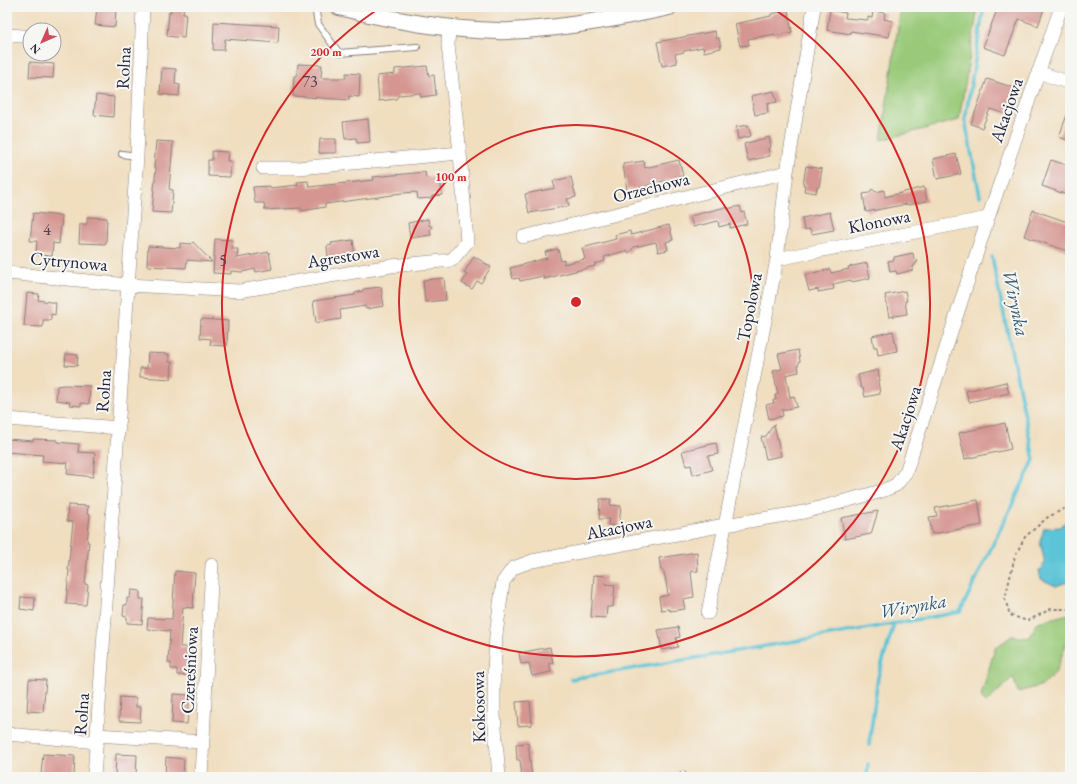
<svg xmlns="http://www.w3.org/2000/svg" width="1077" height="784" viewBox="0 0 1077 784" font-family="'EB Garamond',serif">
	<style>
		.green { fill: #9aca79; stroke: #5e765a }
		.water { fill: #5bc4d7; stroke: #3e7389 }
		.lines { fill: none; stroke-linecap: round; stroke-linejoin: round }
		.stream { stroke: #5bc4d7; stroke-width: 3.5 }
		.building { fill: #d59691 }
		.service-casing { stroke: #89807d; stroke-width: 8 }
		.minor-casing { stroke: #89807d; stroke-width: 14 }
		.tertiary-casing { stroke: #89807d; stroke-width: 18 }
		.path { stroke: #89807d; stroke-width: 2; stroke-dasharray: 3 3; stroke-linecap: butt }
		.service { stroke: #fff; stroke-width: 6 }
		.minor { stroke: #fff; stroke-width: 13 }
		.tertiary { stroke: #fff; stroke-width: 16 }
		.ring { fill: none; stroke: #d62828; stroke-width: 2 }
		.labels { text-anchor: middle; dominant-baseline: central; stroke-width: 4; stroke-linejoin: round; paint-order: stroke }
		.number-label { font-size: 16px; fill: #4f3f50 }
		.street-label { font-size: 18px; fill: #22223b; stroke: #f6f6f2 }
		.water-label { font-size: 19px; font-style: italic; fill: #365b72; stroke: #f6f6f2 }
		.centre { fill: #d62828; stroke: #f6f6f2; stroke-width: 2 }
		.ring-label { font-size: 12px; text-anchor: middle; font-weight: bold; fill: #d62828; stroke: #f6f6f2; stroke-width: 4; stroke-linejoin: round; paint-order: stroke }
	</style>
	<rect width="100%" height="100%" fill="#f6f6f2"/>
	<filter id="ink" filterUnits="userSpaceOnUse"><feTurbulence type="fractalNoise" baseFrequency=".025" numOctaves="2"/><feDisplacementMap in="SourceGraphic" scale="8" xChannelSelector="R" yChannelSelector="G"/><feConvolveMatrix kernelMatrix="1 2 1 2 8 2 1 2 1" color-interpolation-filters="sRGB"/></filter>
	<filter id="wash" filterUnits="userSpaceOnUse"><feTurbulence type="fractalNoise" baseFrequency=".012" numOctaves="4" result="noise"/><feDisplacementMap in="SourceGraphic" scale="16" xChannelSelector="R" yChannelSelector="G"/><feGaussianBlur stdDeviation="0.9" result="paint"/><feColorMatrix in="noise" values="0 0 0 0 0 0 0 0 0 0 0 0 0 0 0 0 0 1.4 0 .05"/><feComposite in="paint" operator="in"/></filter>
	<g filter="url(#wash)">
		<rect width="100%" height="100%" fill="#f0debf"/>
		<path class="green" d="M901 7H978L959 120 881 140Z
			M1069 614 1068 639 1056 672 1043 685 1018 692 1013 677 986 703 981 696 995 648 1012 636 1029 638 1038 622Z"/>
		<path class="water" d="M1070 516V581L1056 586 1041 579 1039 571 1045 563 1040 542 1044 528 1061 527Z"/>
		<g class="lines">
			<path class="stream" d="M980 196 965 120 984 7
				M571 679 801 640 960 612 1034 460 992 257
				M869 745 878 677 894 624
				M867 777 868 764"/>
		</g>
		<g id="blocks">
			<path class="building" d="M97 7H116L115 27 95 25Z
				M171 7H184L183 13H186L184 38 167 36 169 12H171Z
				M998 7H1037L1044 9 1038 26 1019 19 1005 55 983 47Z
				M788 10 792 32 775 36V34L748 39 749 45 740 46 735 24 771 16V14Z
				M830 10 846 13 845 18 868 20V17L872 18 873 11 885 13 884 19 892 21 889 37 851 31 850 34 827 30Z
				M214 22 279 26 278 43 225 39 224 50H213Z
				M715 31 716 38H719L721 48 704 52 703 47 684 51V52L675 54 677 63 662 66 657 42Z
				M30 62 54 64 53 78 29 77Z
				M298 64 322 65 321 78H346V73L360 74 359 97 349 96V100L293 96 294 76H297Z
				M427 66 429 76 434 75 436 95 421 97 420 93 399 95 396 99 379 101 377 76 395 74V69Z
				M162 68 176 69 175 84 180 85 179 96 160 94Z
				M987 79 1015 88 1006 114 990 109 982 128 971 124Z
				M774 91 777 102 767 104 768 113 755 115 751 96Z
				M96 95 114 97 113 117 94 115Z
				M1069 109H1070V141L1059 137Z
				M368 119 370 142 357 143 356 138 345 139 343 122Z
				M748 125 751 136 738 139 736 127Z
				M769 137 771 147 768 148 770 156 748 161 744 144Z
				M320 139H336V153H319Z
				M156 141 173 142 169 189 173 190 171 213 152 212 156 167H154Z
				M212 151 228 152 227 161H231L230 177 208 176V160H212Z
				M956 154 961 174 937 179 933 159Z
				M679 160 683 176 648 185V186L627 190 623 164 644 161 645 168Z
				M1051 160 1070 166V196L1042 186Z
				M806 166 822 169 819 187H817L816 193 804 191 805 185H803Z
				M425 172 426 178 440 177 442 195 432 196V198L418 199 417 193 415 192 393 194V195L325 204V207L302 211 301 208 265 210 264 203H255L253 187 270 186V188L298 185 297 182 308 181 309 187 374 180 373 177Z
				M571 177 576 197 567 199 569 206 529 213 525 194 555 188 553 181Z
				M924 187 927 201 908 205 907 204 866 212 863 194 869 193 872 189 876 192 884 190 885 197Z
				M740 206 742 213 744 212 747 224 730 228V224L719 227 718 221 693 227 690 216 726 207 727 209Z
				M1033 210 1070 223V252L1024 236Z
				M830 212 834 230 812 234 810 229 804 230 802 218Z
				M33 213 62 216 59 244 53 243 52 256 36 255 37 241H30Z
				M87 217 107 218 106 244 79 243 80 224H87Z
				M428 219 429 225 432 227 430 230 431 235 410 238 408 223Z
				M669 225 673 240 666 242 668 250 658 252 656 242 634 247 629 253 625 251 604 257 605 261 595 264V266L544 279 543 276 520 281 519 278 513 279 510 268 547 258 545 252 558 249 561 261 564 260V264L585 259 582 248 616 239 615 235 630 231 631 235Z
				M215 239 233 240 232 249H238L237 258 269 252 272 269 256 272 255 269 242 272 231 271V274L213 273Z
				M353 240 355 256 334 259 333 257 328 258 327 246 332 245 331 243Z
				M193 242 212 262 187 260 186 268 147 266 148 246 180 248V243L191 244Z
				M913 253 914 259 918 261 913 267V270L897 274 896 271 890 272 888 261 894 260V257Z
				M474 256 491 267 481 283 477 281 472 289 462 283 467 275 464 273Z
				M867 263 870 278 852 282 851 280 833 284 834 289 818 292V289L809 291 805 275 830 269 831 273 849 269 848 267Z
				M444 278 446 300 425 302 423 280Z
				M381 287 384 306 366 309 365 306 340 310 341 319 316 323 313 301 355 295V293L363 291V289Z
				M905 291 907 301H905L907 314 889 317 885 295Z
				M27 293 39 294 38 300 56 303 55 315 51 314V320H43V327L24 326Z
				M201 319 228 321 227 346 210 345 211 339 200 338Z
				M893 331 897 351 878 355 877 347H874L872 336Z
				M798 350 800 361 798 365 799 372 786 375 790 397 794 396 797 407 782 410 783 416 769 419 766 405 774 403 773 400H776L775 395 778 394 773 371 782 369 778 354Z
				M148 353 169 354V362H172L171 379 140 377V368H147Z
				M66 354 78 355 77 366 65 365Z
				M878 370 880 381H878L880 394 865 397 863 388H861L858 375Z
				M1006 382 1009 393 969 402 966 391Z
				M64 385 90 386 89 404 81 403V406L69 405 70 402 56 400 57 386Z
				M1005 423 1011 449 965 459 959 433Z
				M774 424 781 456 766 459 761 437 766 436Z
				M7 439 33 441V439L57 440V442L79 444 78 452 95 453 93 477 67 474 68 463 42 461 43 455 7 452Z
				M716 443 718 454 708 456 712 470 693 475 691 465 686 466 682 451Z
				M600 499H611L610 505 621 506 619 526 608 525 609 519H599Z
				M978 500 982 525 932 534 929 517 937 516 935 508Z
				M68 505 88 506 87 514 90 515 87 542H89L85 584 88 585 86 605 66 604 69 570H68L73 522 67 521Z
				M878 511 871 534 845 539 841 518Z
				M697 552 698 571 691 572 694 597 683 599 685 609 670 611 669 609 661 610 659 597 668 595 665 576 663 570H661L659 558Z
				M175 571 195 573 193 608 183 607 180 647H193L192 676 177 675V669H171V663H168L170 631 147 629 148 618 172 619Z
				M594 575 606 576 605 584 615 585 613 607H607L606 618 591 617Z
				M131 590 140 591V599H144L142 624 127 623V617L123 616 124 605H127V598H130Z
				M21 597 35 598 34 611 20 609Z
				M678 627 680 637 676 638 678 647 662 650 658 630Z
				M550 647 553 663H549L551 672 532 676 529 663 521 664 519 653Z
				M29 679 46 680 43 712 27 711Z
				M173 694 190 695 187 724 172 723Z
				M120 697 136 698V707H141L140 722 119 721Z
				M530 701 532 725 518 726 516 702Z
				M528 743 532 777H522L520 760H517L516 744Z
				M43 754 75 756 74 776 41 774Z
				M116 754 137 755 136 777H115Z
				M166 757 184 759 183 777H165Z"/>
		</g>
	</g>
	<g filter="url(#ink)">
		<use href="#blocks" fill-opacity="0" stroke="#89807d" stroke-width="1"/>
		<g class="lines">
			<defs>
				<path id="service" d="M315 7 318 24 339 53 417 47
					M122 154 137 156
					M682 777 683 775"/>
				<path id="minor" d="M7 35 23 36
					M1038 72 1070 83
					M263 168H298L460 153
					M523 237 787 172
					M777 259 988 218
					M7 273 128 285 239 291 391 266 452 260 467 242 460 153 448 45 449 28
					M7 419 119 428
					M708 613 777 259 787 172 814 7
					M7 734 97 742
					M97 735 203 742
					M94 777 137 156 143 7
					M201 777 212 565
					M499 777 494 715V672L496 635 503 582 513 568 532 561 725 525 804 512 882 491 896 485 906 472 988 218 1061 7"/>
				<path id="tertiary" d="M339 7C391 20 444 30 498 31 507 32 516 30 525 30 574 27 621 17 669 7"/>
			</defs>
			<use href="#service" class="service-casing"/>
			<use href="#minor" class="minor-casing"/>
			<use href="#tertiary" class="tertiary-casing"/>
			<path class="path" d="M1070 506 1048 517 1025 537 1015 556 1005 599 1010 615 1027 621 1051 609H1070"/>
			<use href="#service" class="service"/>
			<use href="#minor" class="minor"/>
			<use href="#tertiary" class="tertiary"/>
		</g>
	</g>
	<g class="ring">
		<circle cx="576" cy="302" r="177"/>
		<path d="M774 9A354 354 0 1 1 378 9"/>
	</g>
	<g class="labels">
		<g class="number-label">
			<text x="310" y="81">73</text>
			<text x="47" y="229">4</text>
			<text x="223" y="260">5</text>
		</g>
		<g class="street-label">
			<text transform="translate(123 68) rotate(-87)">Rolna</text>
			<text transform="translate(1006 110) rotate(-71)">Akacjowa</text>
			<text transform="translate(651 187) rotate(-14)">Orzechowa</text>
			<text transform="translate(879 221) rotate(-11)">Klonowa</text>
			<text transform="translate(343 256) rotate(-9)">Agrestowa</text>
			<text transform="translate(69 261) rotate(5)">Cytrynowa</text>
			<text transform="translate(749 307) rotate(-79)">Topolowa</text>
			<text transform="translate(103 391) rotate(-86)">Rolna</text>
			<text transform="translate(905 418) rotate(-72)">Akacjowa</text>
			<text transform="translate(619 527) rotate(-11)">Akacjowa</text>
			<text transform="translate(189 670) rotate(-87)">Czereśniowa</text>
			<text transform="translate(478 707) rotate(-91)">Kokosowa</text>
			<text transform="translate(81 714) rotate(-86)">Rolna</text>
		</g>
		<g class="water-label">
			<text transform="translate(1016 303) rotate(78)">Wirynka</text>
			<text transform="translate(913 606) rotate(-10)">Wirynka</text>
		</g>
	</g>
	<circle cx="576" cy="302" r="6" class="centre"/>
	<g class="ring-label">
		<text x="326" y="56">200 m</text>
		<text x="451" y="181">100 m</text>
	</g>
	<rect width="1077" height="784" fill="none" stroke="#f6f6f2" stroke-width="24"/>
	<g transform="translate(42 42) rotate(225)"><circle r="19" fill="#f6f6f2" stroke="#a1a1a9"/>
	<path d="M0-3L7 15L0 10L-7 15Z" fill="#d1495b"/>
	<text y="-6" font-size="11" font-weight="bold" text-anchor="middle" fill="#22223b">N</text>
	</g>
</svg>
